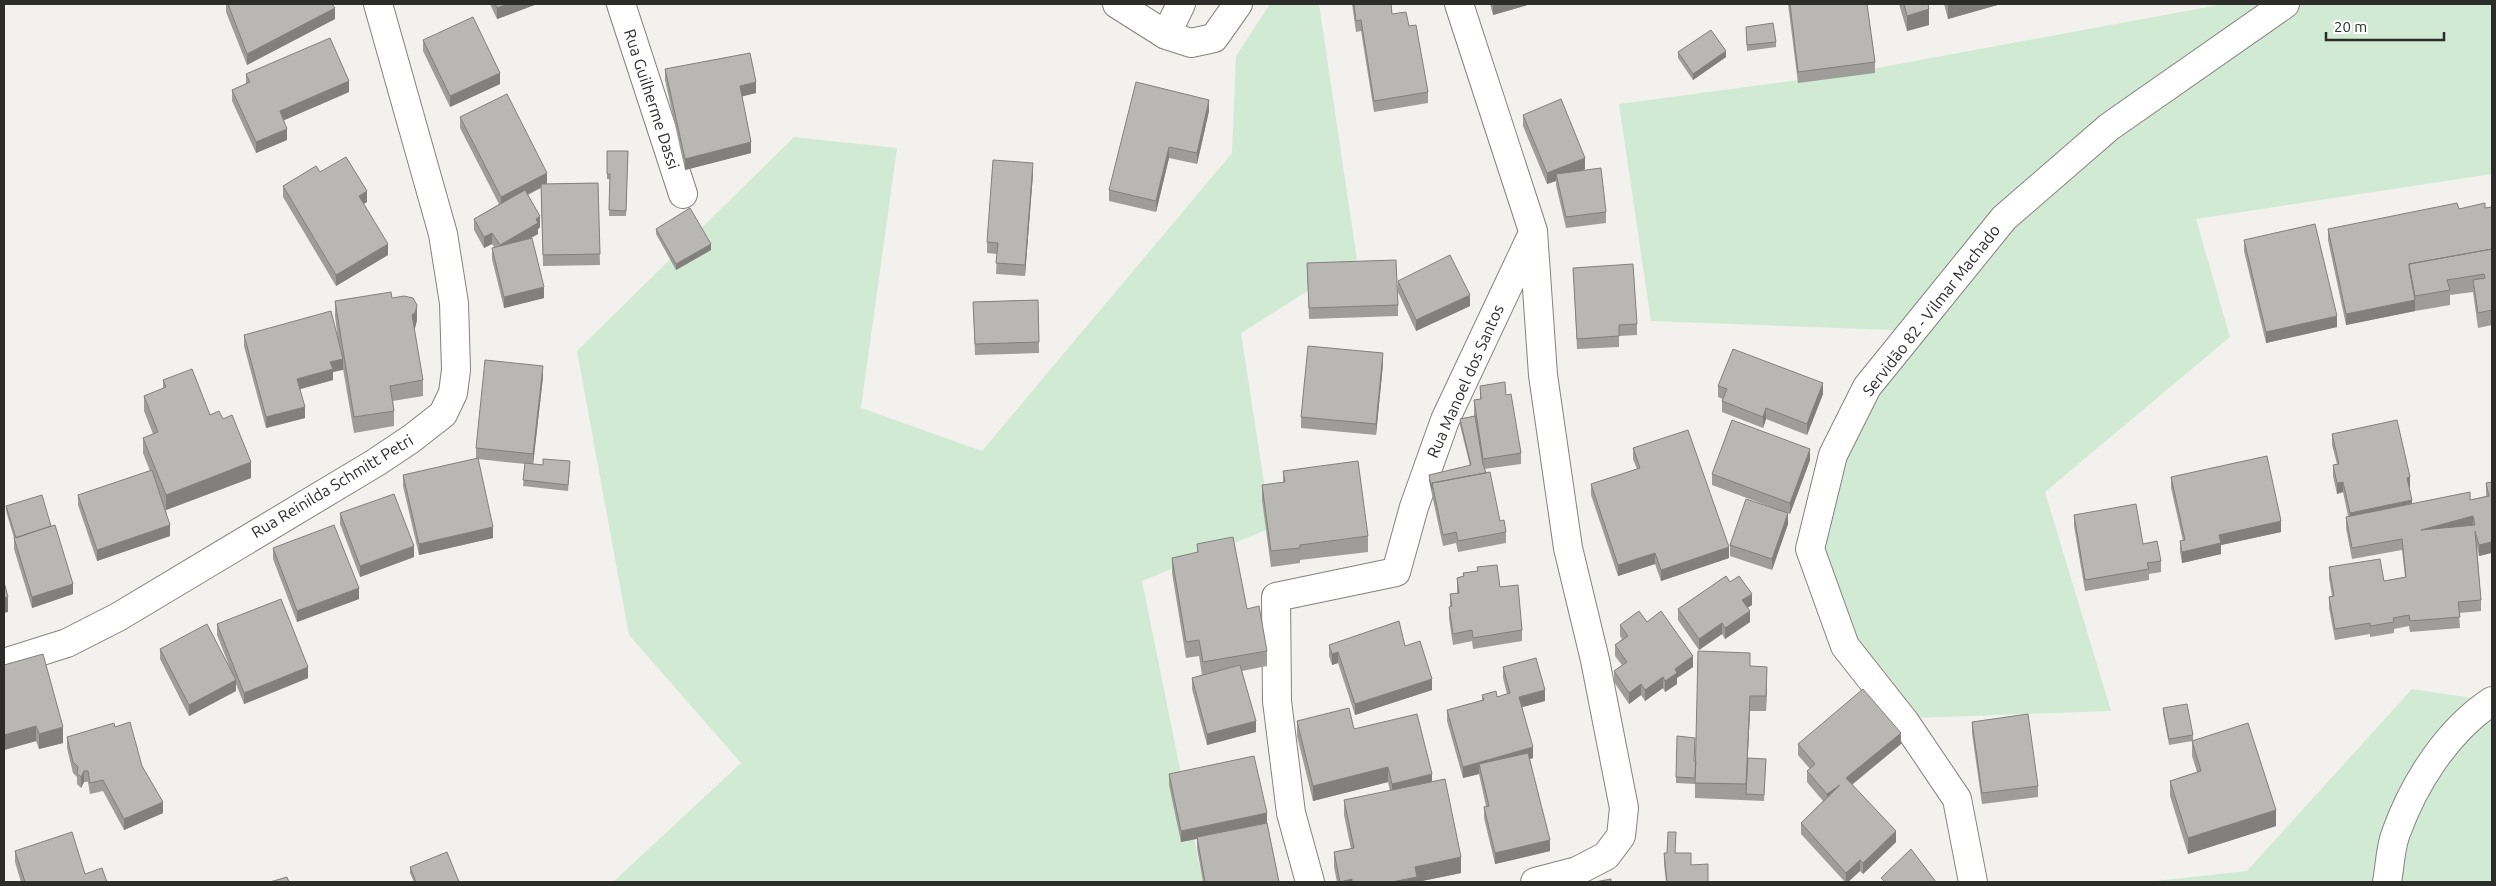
<svg xmlns="http://www.w3.org/2000/svg" width="2496" height="886" viewBox="0 0 2496 886" font-family="Ubuntu,sans-serif">
	<style>
		.green { fill: #d1ead4 }
		.lines { fill: none; stroke-linecap: round; stroke-linejoin: round }
		.minor-casing { stroke: #83827e; stroke-width: 30 }
		.minor { stroke: #fff; stroke-width: 28 }
		.wall { fill: #9e9d9a }
		.shaded-wall { fill: #81807d }
		.building { fill: #b8b7b3; stroke: #81807d; fill-rule: evenodd }
		.labels { text-anchor: middle; dominant-baseline: central; stroke-width: 4.5; stroke-linejoin: round; paint-order: stroke }
		.street-label { font-size: 16px; fill: #2c2c2a; stroke: #fff }
	</style>
	<rect width="100%" height="100%" fill="#f3f1ed"/>
	<path class="green" d="M1270 4H1319L1357 260 1241 333 1271 528 1142 581 1203 882H613L741 763 629 635 577 351 794 137 897 148 861 408 982 451 1232 153 1236 56Z
		M2224 4H2492V174L2196 219 2230 337 2045 492 2111 711 1915 718 1853 648 1821 547 1840 463 1872 391 1918 331 1651 321 1619 104 1850 73Z
		M2412 689 2492 701V882H2146L2247 871Z"/>
	<g class="lines">
		<defs>
			<path id="minor" d="M621 4 683 194
				M1117 4 1166 35 1191 43 1214 38 1238 4
				M1459 4 1533 231 1543 375 1568 548 1595 660 1624 808 1621 836 1606 856 1577 871 1535 882
				M1166 35 1181 4
				M4 663 67 643 118 617 375 463 411 439 443 414 453 393 456 370 454 303 443 234 378 4
				M1310 882 1291 813 1277 701 1276 597 1396 572 1414 507 1445 420 1533 233
				M1973 882 1957 799 1905 722 1845 646 1810 549 1833 455 1867 387 2004 218 2109 127 2285 4
				M2387 882C2390 867 2390 848 2396 833 2414 783 2447 731 2492 701"/>
		</defs>
		<use href="#minor" class="minor-casing"/>
		<use href="#minor" class="minor"/>
	</g>
	<path class="wall" d="M226 4H332L335 19 247 65 226 12Z
		M490 4H537L497 19Z
		M1352 4H1391L1392 14 1409 26 1428 92V103L1374 112 1361 31 1356 32Z
		M1490 4H1531L1493 15Z
		M1788 4H1867L1875 62V73L1798 83Z
		M1899 4H1928L1929 25 1907 31Z
		M1944 4H2001L1948 19Z
		M1746 27 1776 42V47L1747 51Z
		M423 40 500 84 450 107 423 51Z
		M1678 52 1726 57 1693 80 1678 58Z
		M665 69 756 93 742 96 751 153 685 170 665 80Z
		M246 74 349 92 284 120 287 140 256 153 232 101V90L246 84Z
		M1209 111 1197 164 1169 158 1156 212 1109 201V190Z
		M1523 115 1585 169 1581 171 1606 212V223L1566 228 1556 185V181L1547 184 1523 126Z
		M460 117 547 184 598 183 600 265 543 266 541 188 528 195 540 227 538 229V234L528 239 544 298 504 308 492 259V248H495L492 244 484 248 474 230V219L499 204 460 128Z
		M607 151H628L626 216H609L610 179H607Z
		M320 172 367 202 363 204 388 255 336 286 283 197V186Z
		M1033 174 1025 276 996 274 997 254 987 253V242Z
		M2492 207V325L2478 328 2473 292 2450 295V305L2415 311 2346 325 2328 240V229L2459 209 2485 208Z
		M656 229 711 250 676 270 656 234Z
		M2244 240 2337 327 2266 343 2244 251Z
		M1307 263 1398 305V316L1309 319Z
		M1573 268 1637 324V335L1619 336V347L1577 349Z
		M1398 281 1470 306 1416 331 1398 292Z
		M1038 300 1039 353 975 355 973 302Z
		M335 301 417 320 415 328 414 329 423 380V396L393 401 394 411V426L354 433 343 369 333 372V380L300 389 305 418 266 428 244 346V335L338 340 335 316Z
		M1383 364 1376 435 1301 428V417Z
		M543 377 533 464 570 467 568 491 523 486 525 464 478 459 493 538 419 555 403 486V475L476 459V448Z
		M163 380 210 415 251 478 166 510 170 536 97 561 78 505V495L150 471 143 453V438L153 434 144 411V396L163 389Z
		M1480 386 1506 395 1521 453V464L1484 469 1500 521 1506 532V543L1458 552 1456 543 1443 546 1429 481V475L1470 466 1460 425V419L1474 416V400L1480 399Z
		M1718 386 1823 394 1807 435 1766 419 1763 428 1722 412V401L1723 399 1718 397Z
		M2332 434 2410 488H2409L2412 504 2470 500 2486 496V483L2492 482V562L2491 553 2479 556 2477 547 2481 600V611L2459 613 2460 628 2410 632 2409 626 2394 629V633L2370 637V634L2335 640 2329 608V597L2332 596 2329 578V567L2384 581 2405 577 2402 550 2352 559 2346 528V517L2348 516 2343 492 2337 494 2333 476V465L2337 464 2332 445Z
		M1633 448 1729 558 1661 581 1655 564 1618 576 1591 495V484L1637 469 1633 459Z
		M1810 460 1790 514 1788 513V524L1772 570 1730 556V545L1779 510 1712 485V474Z
		M1283 471 1368 536V552L1300 560V563L1271 567 1262 500V485L1283 482Z
		M2171 477 2281 532 2221 545V554L2182 563 2180 552V541H2183L2171 488Z
		M6 506 73 594 32 608 14 549V538L6 511Z
		M340 513 414 557 360 577 340 524Z
		M2074 515 2143 544 2161 561V572L2149 574V580L2085 591 2074 526Z
		M1197 544 1247 609 1267 651V666L1242 671 1256 732 1207 745 1192 689V678L1202 675 1199 656 1186 658 1172 573V558L1197 553Z
		M273 548 359 599 297 622 273 559Z
		M1477 567 1500 587 1522 630V641L1473 649 1472 641 1453 645 1449 618V607H1450V594L1457 593V578L1463 576V573L1477 571Z
		M1730 582 1752 605 1747 608 1750 622 1725 639 1722 634 1699 650 1678 620V609Z
		M1647 622 1693 667 1677 678V684L1665 692 1663 688 1645 701 1641 695 1629 704 1614 682V671L1622 665 1615 656V645L1622 639 1620 636V625Z
		M217 624 308 678 244 704 236 684V691L189 716 160 659V649L230 668 217 635Z
		M1329 645 1405 646 1432 690 1355 715 1338 663 1332 665 1329 656Z
		M4 665 63 743 39 749 36 741 4 750Z
		M1750 666 1767 682 1766 711H1750L1747 770 1766 759 1764 801 1695 798V784L1676 783V777L1694 761H1696Z
		M1503 667 1545 701 1522 707 1533 758 1530 759 1550 851 1495 864 1484 818V807L1486 806 1479 774 1463 778 1447 721V710L1482 700V695L1497 697 1507 694 1503 678Z
		M2163 708 2193 735V741L2276 826 2188 854 2170 796V781L2197 772 2192 756V741L2169 745 2163 713Z
		M1297 721 1354 729 1432 782 1461 873 1417 882H1337L1334 867V852L1351 849 1344 815V800L1390 791 1388 782 1313 801 1297 736Z
		M1972 722 2038 786V797L1982 804 1972 733Z
		M115 727 142 766 163 813 124 830 103 791 90 794 88 782H84L81 788 77 784V777L73 773 67 748V737Z
		M1798 744H1901L1852 785 1896 842 1863 874 1860 871 1848 882H1845L1801 834V823L1823 801 1807 782V771L1810 769 1798 755Z
		M1169 774 1267 813V823L1279 882H1203L1197 848V839L1181 842 1169 785Z
		M15 851 85 874 107 882H21L15 862Z
		M1664 853H1675L1691 865 1708 882H1666L1664 864Z
		M410 867 459 882H414L410 873Z"/>
	<path class="shaded-wall" d="M508 4H537L497 19V8Z
		M1493 4H1531L1493 15Z
		M1948 4H2001L1948 19Z
		M335 8V19L247 65V54Z
		M1929 9V25L1907 31V16Z
		M1726 51V57L1693 80V74Z
		M500 73V84L450 107V96Z
		M349 81V92L280 122V111Z
		M756 82V93L740 97V86Z
		M1209 100V111L1197 164V153Z
		M287 129V140L256 153V142Z
		M751 142V153L685 170V159Z
		M1169 147V158L1156 212V201Z
		M1585 158V169L1558 180 1556 174V181L1547 184V173Z
		M1033 163V174L1025 276V265Z
		M547 173V184L501 208V197Z
		M367 191V202L359 207V196Z
		M540 216V227L538 229V234L500 256V245Z
		M492 233V244L484 248V237Z
		M388 244V255L336 286V275Z
		M711 244V250L676 270V264Z
		M544 287V298L504 308V297Z
		M1470 295V306L1416 331V320Z
		M2415 300V311L2346 325V314Z
		M417 305V320L415 328 412 331V315Z
		M2337 316V327L2266 343V332Z
		M1383 353V364L1376 435V424Z
		M343 359V370L333 372V380L297 390V379L330 362Z
		M543 366V377L533 465V454Z
		M1823 383V394L1807 435V424Z
		M305 407V418L266 428V417Z
		M1766 408V419L1763 428V417Z
		M1810 449V460L1790 514V503Z
		M251 462V478L166 510V495Z
		M2410 477V488L2407 489V478Z
		M2343 482V492L2337 494V483Z
		M2412 500V511L2350 524V513Z
		M1788 513V524L1772 570V559Z
		M2473 516V527L2421 530Z
		M2281 521V532L2221 545V554L2182 563V552L2219 535Z
		M170 525V536L97 561V550Z
		M493 527V538L419 555V544Z
		M2491 542V553L2479 556V545Z
		M414 546V557L360 577V566Z
		M1729 547V558L1661 581V570Z
		M1655 553V564L1618 576V565Z
		M73 584V594L32 608V597Z
		M359 588V599L297 622V611Z
		M1752 594V605L1742 611V600Z
		M8 597V612L4 613V598Z
		M1750 611V622L1725 639V628Z
		M1722 623V634L1699 650V639Z
		M1338 652V663L1332 665V654Z
		M1693 656V667L1677 678V684L1665 692V681L1675 669Z
		M308 667V678L244 704V693Z
		M1767 667V682L1766 711V696Z
		M1663 677V688L1645 701V690Z
		M1432 679V690L1355 715V704Z
		M236 680V691L189 716V705Z
		M1641 684V695L1629 704V693Z
		M1545 690V701L1519 708V697Z
		M1750 696V711L1746 794V784Z
		M1256 721V732L1207 745V734Z
		M36 726V741L4 750V735Z
		M63 727V743L39 749V734Z
		M1901 733V744L1846 789V778Z
		M1533 747V758L1481 773 1479 764V774L1463 778V767Z
		M1388 767V782L1313 801V786Z
		M84 771V782L81 788V777Z
		M1432 774V789L1392 799V784Z
		M1840 785 1827 805V794Z
		M163 802V813L124 830V819Z
		M2276 810V826L2188 854V838Z
		M1267 813V824L1181 842V831Z
		M1896 831V842L1863 874V863Z
		M1550 840V851L1495 864V853Z
		M1461 857V873L1417 882H1392L1415 867Z
		M1860 860V871L1848 882H1846V873Z
		M1352 879V882H1340Z"/>
	<path class="building" d="M228 4H332L335 8 247 54Z
		M495 4H508L497 8Z
		M1354 4H1391L1392 14 1406 12 1409 26 1416 25 1428 92 1374 101 1361 20 1356 21Z
		M1790 4H1867L1875 62 1798 72Z
		M1904 4H1928L1929 9 1907 16Z
		M473 17 500 73 450 96 423 40Z
		M1773 23 1776 42 1747 45 1746 27Z
		M1711 30 1726 51 1693 74 1678 52Z
		M330 38 349 81 280 111 287 129 256 142 232 90 250 82 246 74Z
		M750 53 756 82 740 86 751 142 685 159 665 69Z
		M1136 82 1209 100 1197 153 1169 147 1156 201 1109 190Z
		M507 94 547 173 501 197 460 117Z
		M1561 99 1585 158 1547 173 1523 115Z
		M607 151H628L626 211 609 210 610 174H607Z
		M346 157 367 191 359 196 388 244 336 275 283 186 316 166 320 172Z
		M993 160 1033 163 1025 265 996 263 998 243 987 242Z
		M1601 168 1606 212 1566 217 1556 174Z
		M598 183 600 254 543 255 541 184Z
		M525 190 540 216 536 219 538 223 500 245 492 233 484 237 474 219Z
		M2457 203 2459 209 2485 203V208L2492 207V249L2409 264V268L2415 300 2346 314 2328 229Z
		M690 208 711 244 676 264 656 229Z
		M2315 224 2337 316 2266 332 2244 240Z
		M532 238 544 287 504 297 492 248Z
		M2492 249V310L2478 313 2473 280 2485 278 2484 274 2447 280 2450 290 2415 296 2409 264Z
		M1450 255 1470 295 1416 320 1398 281Z
		M1396 260 1398 305 1309 308 1307 263Z
		M1633 264 1637 324 1619 325V336L1577 339 1573 268Z
		M391 292 392 298 404 296 413 298 417 305 415 313 412 315 423 380 390 386 394 411 354 417 335 301Z
		M1038 300 1039 342 975 344 973 302Z
		M331 311 343 359 330 362 333 369 297 379 305 407 266 417 244 335Z
		M1308 346 1383 353 1376 424 1301 417Z
		M1733 349 1823 383 1807 424 1766 408 1763 417 1722 401 1727 389 1718 386Z
		M485 360 543 366 533 454 476 448Z
		M192 369 210 415 219 411 223 419 232 415 251 462 166 495 143 438 158 432 144 396 166 387 163 380Z
		M1505 382 1506 395 1511 394 1521 453 1483 459 1474 400 1481 399 1480 386Z
		M1475 416 1483 464 1486 473 1432 483V489L1429 475 1471 465 1460 419Z
		M1732 420 1810 449 1790 503 1712 474Z
		M2397 420 2410 477 2407 478 2412 500 2350 513 2343 482 2337 483 2333 465 2339 464 2332 434Z
		M1688 430 1729 547 1661 570 1655 553 1618 565 1591 484 1640 468 1633 448Z
		M2267 456 2281 521 2219 535 2221 543 2182 552 2180 541 2185 540 2171 477Z
		M478 458 493 527 419 544 403 475Z
		M543 459 570 461 568 485 523 480 525 463 543 465Z
		M1358 461 1368 536 1300 545V548L1271 551 1262 485 1285 482 1283 471Z
		M152 470 170 525 97 550 78 495Z
		M1490 472 1500 521 1504 520 1506 532 1458 541 1456 532 1443 535 1432 483Z
		M2492 482V551L2491 542 2479 545 2475 531 2481 600 2458 602 2460 617 2410 621 2409 615 2393 618 2394 622 2370 626V623L2335 629 2329 597 2334 596 2329 567 2380 559 2384 581 2406 577 2402 539 2352 548 2346 517 2470 492V500L2489 496 2486 483ZM2473 516 2475 525 2421 530Z
		M394 494 414 546 360 566 340 513Z
		M42 495 51 526 16 538 6 506Z
		M1746 499 1788 513 1772 559 1730 545Z
		M2136 504 2143 544 2157 541 2161 561 2147 563 2149 569 2085 580 2074 515Z
		M55 525 73 584 32 597 14 538Z
		M334 525 359 588 297 611 273 548Z
		M1233 537 1247 609 1259 606 1267 651 1203 662 1199 640 1186 642 1172 558 1198 552 1197 544Z
		M1497 565 1500 587 1518 585 1522 630 1473 638 1472 630 1453 634 1449 607 1452 606 1450 594 1459 593 1457 578 1464 576 1463 573 1478 571 1477 567Z
		M1726 576 1730 582 1739 576 1752 594 1742 600 1750 611 1725 628 1722 623 1699 639 1678 609Z
		M4 582 8 597 4 598Z
		M281 599 308 667 244 693 217 624Z
		M1639 611 1647 622 1661 611 1693 656 1675 669 1677 673 1665 681 1663 677 1645 690 1641 684 1629 693 1614 671 1627 662 1615 645 1628 636 1620 625Z
		M1399 621 1405 646 1420 641 1432 679 1355 704 1338 652 1332 654 1329 645Z
		M207 624 236 680 189 705 160 649Z
		M1698 651 1750 653V666L1767 667 1766 696H1750L1746 784 1695 783Z
		M43 654 63 727 39 734 36 726 4 735V665Z
		M1536 658 1545 690 1519 697 1533 747 1463 767 1447 710 1484 700 1482 695 1496 691 1497 697 1510 693 1503 667Z
		M1240 665 1256 721 1207 734 1192 678Z
		M1863 689 1901 733 1846 778 1896 831 1863 863 1860 860 1846 873 1801 823 1840 785 1827 794 1807 771 1815 764 1798 744Z
		M2187 704 2193 735 2169 739 2163 708Z
		M1349 708 1354 729 1417 714 1432 774 1392 784 1388 767 1313 786 1297 721Z
		M2028 714 2038 786 1982 793 1972 722Z
		M130 722 142 766 163 802 124 819 103 780 90 783 88 771H84L81 777 77 773 78 767 73 762 67 737 114 723 115 727Z
		M2248 723 2276 810 2188 838 2170 781 2201 771 2192 741Z
		M1677 736 1695 738 1694 761H1696L1695 778 1676 777Z
		M1528 753 1550 840 1495 853 1484 807 1489 806 1479 764Z
		M1254 756 1267 813 1181 831 1169 774Z
		M1748 758 1766 759 1764 795 1746 794Z
		M1445 779 1461 857 1415 867 1417 877 1392 882H1352V879L1340 882 1334 852 1354 848 1344 800Z
		M1267 823 1279 882H1205L1197 837Z
		M72 832 85 874 102 868 107 882H25L15 851Z
		M1668 832H1676L1675 853H1691V865L1708 864V882H1667L1664 853H1667Z
		M1911 849 1936 882H1885L1881 878Z
		M447 852 459 882H416L410 867Z
		M287 877 289 882H270Z
		M1611 879V882H1595Z"/>
	<g class="labels">
		<g class="street-label">
			<text transform="translate(652 99) rotate(72)">Rua Guilherme Dassi</text>
			<text transform="translate(1931 310) rotate(-52)">Servidão 82 - Vilmar Machado</text>
			<text transform="translate(1465 381) rotate(-66)">Rua Manoel dos Santos</text>
			<text transform="translate(332 486) rotate(-31)">Rua Reinilda Schmitt Petri</text>
		</g>
	</g>
	<rect width="2496" height="886" fill="none" stroke="#2c2c2a" stroke-width="10"/>
	<path d="M2326 32v8h118v-8" fill="none" stroke="#2c2c2a" stroke-width="2.5"/>
	<text x="2334" y="32" font-size="15" fill="#2c2c2a" stroke="#ffffff" stroke-width="4" paint-order="stroke">20 m</text>
</svg>
